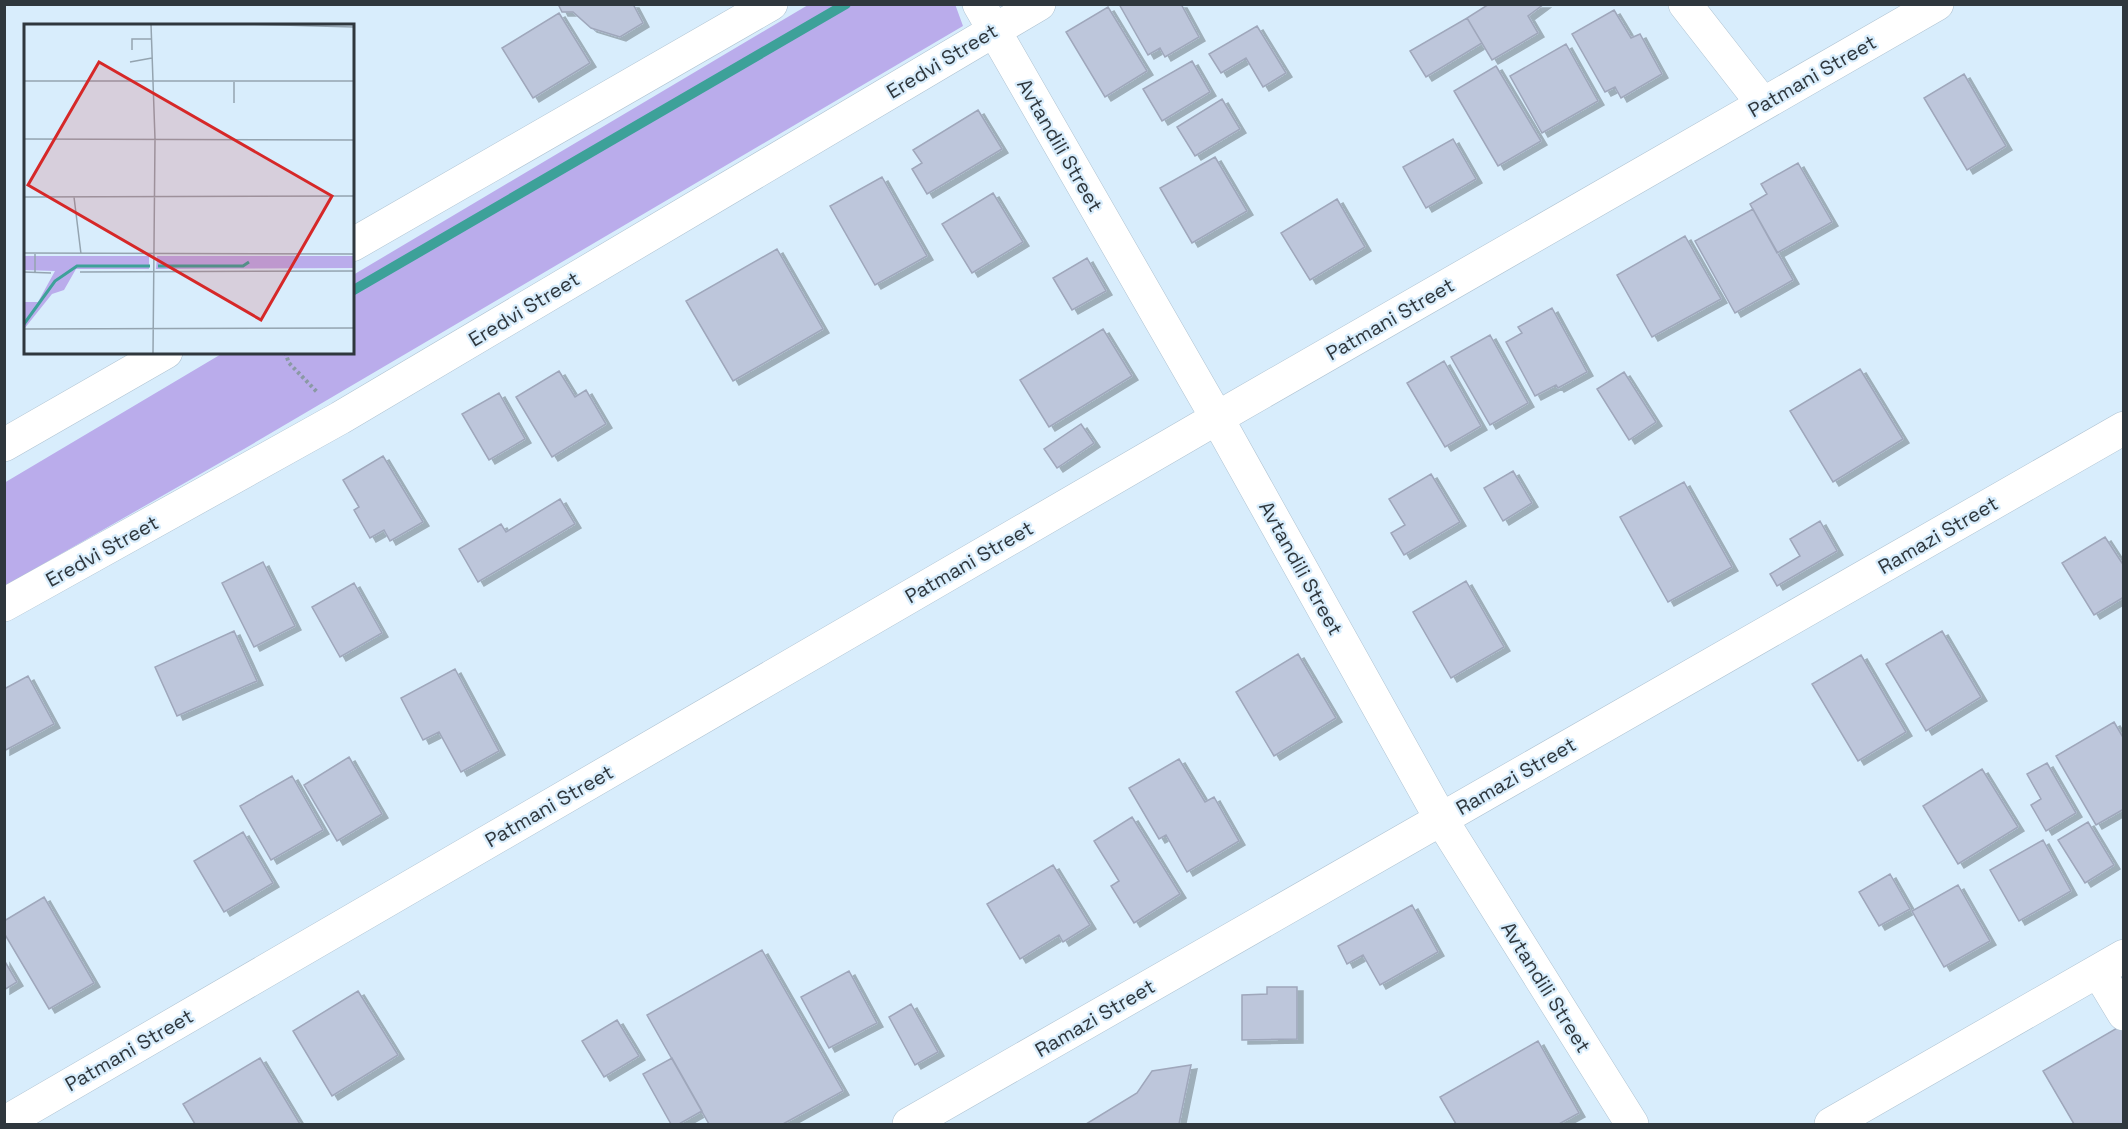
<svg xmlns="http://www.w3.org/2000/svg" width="2128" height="1129" viewBox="0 0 2128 1129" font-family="'Space Grotesk',sans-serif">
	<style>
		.green { fill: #baaceb }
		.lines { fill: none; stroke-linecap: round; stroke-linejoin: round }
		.stream { stroke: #3da199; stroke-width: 10 }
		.building { fill: #bdc6db; stroke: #9fa7bb; stroke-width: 1.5; filter: url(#shadow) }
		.minor-casing { stroke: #afc3d2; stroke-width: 34 }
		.path { stroke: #8a99a4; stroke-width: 4; stroke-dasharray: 3 3; stroke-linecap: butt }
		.minor { stroke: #fff; stroke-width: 33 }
		.labels { text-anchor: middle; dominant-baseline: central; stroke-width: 4.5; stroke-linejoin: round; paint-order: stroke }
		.street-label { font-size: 20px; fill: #2f373d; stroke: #d8edfc }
		.inset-river { fill: none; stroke: #3da199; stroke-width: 3 }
		.inset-road { fill: none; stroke: #94a4b0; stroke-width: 1.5 }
		.view { fill: #d62828; fill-opacity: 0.15; stroke: #d62828; stroke-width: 3 }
		.inset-edge { fill: none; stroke: #2f373d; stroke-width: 3 }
	</style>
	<defs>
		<filter id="shadow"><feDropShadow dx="6" dy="4" stdDeviation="0" flood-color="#0004"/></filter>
	</defs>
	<rect width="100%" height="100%" fill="#d8edfc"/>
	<path class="green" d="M808 5 955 4 963 26 244 449 5 586 4 483 223 353 352 352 353 275Z"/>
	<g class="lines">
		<path class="stream" d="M352 291 846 4"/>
	</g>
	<path class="building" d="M558 4H633L643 23 620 37 591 28 573 12H562Z
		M1119 4H1181L1199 37 1165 57 1160 48 1148 55Z
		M1489 4H1544L1528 16 1538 33 1492 60 1467 18Z
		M1108 7 1147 71 1105 97 1066 32Z
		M1614 10 1631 38 1640 34 1662 74 1621 98 1615 87 1605 92 1572 34Z
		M559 13 590 63 533 98 502 48Z
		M1467 18 1482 43 1426 77 1410 51Z
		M1257 26 1286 73 1263 87 1246 58 1221 73 1209 54Z
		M1566 44 1598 101 1542 133 1510 76Z
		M1192 61 1210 92 1162 121 1143 89Z
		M1496 66 1541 141 1498 166 1454 91Z
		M1964 74 2006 146 1967 170 1924 98Z
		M1222 99 1240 129 1195 156 1177 127Z
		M978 110 1002 149 927 194 912 169 922 163 913 150Z
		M1453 139 1476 179 1426 208 1403 167Z
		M1215 157 1247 211 1192 243 1160 188Z
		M1798 163 1832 222 1777 253 1750 204 1767 194 1761 184Z
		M882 177 927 256 875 285 830 206Z
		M993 193 1023 242 972 273 942 224Z
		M1337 199 1365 247 1310 280 1281 233Z
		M1753 209 1793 280 1735 313 1695 241Z
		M1685 236 1721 299 1652 337 1617 275Z
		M777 249 823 329 733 381 686 301Z
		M1087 258 1106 291 1072 310 1053 278Z
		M1552 308 1587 372 1558 388 1556 385 1535 396 1506 342 1522 333 1518 327Z
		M1103 329 1132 376 1049 427 1020 380Z
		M1490 335 1528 403 1490 425 1451 357Z
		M1444 361 1481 426 1445 447 1407 383Z
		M1860 369 1903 439 1833 482 1790 411Z
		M559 371 575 397 586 390 606 424 552 457 516 397Z
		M1624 372 1656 422 1629 440 1597 389Z
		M499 393 525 439 489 460 462 414Z
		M1081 424 1094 443 1057 468 1044 449Z
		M383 456 423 522 390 541 384 530 370 538 354 510 359 507 343 480Z
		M1513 471 1532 503 1503 521 1484 488Z
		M1431 474 1460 522 1404 555 1391 533 1405 525 1389 499Z
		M1684 482 1732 567 1668 602 1620 517Z
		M560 499 575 524 478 582 459 549 501 524 506 532Z
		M1820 521 1837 551 1777 586 1770 574 1800 556 1790 539Z
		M2105 537 2124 566V597L2094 615 2062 563Z
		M263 562 295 626 254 647 222 583Z
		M1466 581 1504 647 1451 678 1413 612Z
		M354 583 382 633 340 657 312 607Z
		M234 631 257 681 177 716 155 667Z
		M1942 631 1981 697 1926 731 1886 664Z
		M1298 654 1336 718 1274 756 1236 692Z
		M1861 655 1906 732 1858 761 1812 684Z
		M455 669 499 751 461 772 439 732 423 740 401 698Z
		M28 676 54 724 4 751V689Z
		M2114 722 2124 739V809L2096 825 2056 756Z
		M349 757 382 814 337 841 304 785Z
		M1179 759 1205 802 1214 797 1239 841 1187 872 1166 835 1159 839 1129 788Z
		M2047 763 2076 813 2046 831 2031 805 2041 799 2027 774Z
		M1982 769 2018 827 1958 864 1923 806Z
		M292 776 323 830 271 860 240 806Z
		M1132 817 1180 894 1134 923 1111 886 1119 881 1094 841Z
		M2088 822 2114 865 2085 883 2058 840Z
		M243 832 273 883 224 912 194 861Z
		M2043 840 2071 891 2019 921 1990 870Z
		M1053 865 1090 925 1063 942 1059 935 1020 959 987 904Z
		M1890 874 1910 909 1879 926 1859 892Z
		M1958 885 1990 941 1944 967 1912 911Z
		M44 897 94 983 49 1009 4 933V921Z
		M1412 905 1438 952 1380 985 1363 955 1347 964 1338 946Z
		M762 950 843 1091 783 1124H709L647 1015Z
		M4 960 17 982 4 990Z
		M849 971 877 1023 829 1048 801 997Z
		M1267 987H1297V1039L1242 1040V995L1267 994Z
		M358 991 398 1055 332 1096 293 1031Z
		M911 1004 938 1052 915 1065 889 1017Z
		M617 1020 639 1056 604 1077 582 1041Z
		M2124 1024V1124H2074L2043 1071Z
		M1538 1041 1579 1113 1559 1124H1456L1440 1097Z
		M260 1058 300 1124H195L183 1104Z
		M672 1058 702 1111 679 1124H671L643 1074Z
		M1191 1065 1179 1124H1086L1137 1093 1152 1071Z"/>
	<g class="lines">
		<defs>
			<path id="minor" d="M979 4 1217 418 1441 819 1632 1124
				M1685 4 1763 104
				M352 245 771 4
				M4 445 166 352
				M4 605 340 418 1039 4
				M2098 971 2124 1014
				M4 1123 1217 418 1937 4
				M909 1124 2124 428
				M1831 1124 2124 956"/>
		</defs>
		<use href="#minor" class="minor-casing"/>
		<path class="path" d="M285 352 289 363 318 393"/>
		<use href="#minor" class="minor"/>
	</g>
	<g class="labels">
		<g class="street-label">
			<text transform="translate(942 61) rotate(-31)">Eredvi Street</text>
			<text transform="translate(1812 76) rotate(-30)">Patmani Street</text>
			<text transform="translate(1060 145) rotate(60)">Avtandili Street</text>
			<text transform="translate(524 309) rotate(-31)">Eredvi Street</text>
			<text transform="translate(1390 319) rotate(-30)">Patmani Street</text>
			<text transform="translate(1938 535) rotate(-30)">Ramazi Street</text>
			<text transform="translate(102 551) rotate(-29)">Eredvi Street</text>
			<text transform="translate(969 562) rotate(-30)">Patmani Street</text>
			<text transform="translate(1301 568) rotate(61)">Avtandili Street</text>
			<text transform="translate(1516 776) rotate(-30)">Ramazi Street</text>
			<text transform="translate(549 806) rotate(-30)">Patmani Street</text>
			<text transform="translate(1546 987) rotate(58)">Avtandili Street</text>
			<text transform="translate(1095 1018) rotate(-30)">Ramazi Street</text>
			<text transform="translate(129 1050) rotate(-30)">Patmani Street</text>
		</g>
	</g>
	<g transform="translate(24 24)">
		<rect width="330" height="330" fill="#d8edfc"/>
		<path d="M0 232H125V245H52L40 266 28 270 0 305V278H14L31 247 0 246ZM133 232H330V244L132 245Z" fill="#baaceb"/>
		<path class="inset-river" d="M134 242H219L225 238M0 300 31 257 53 242H126"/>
		<path class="inset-road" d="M127 0 131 115 129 330M222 0 330 3M108 26V15H127M106 38 128 34M0 57H330M210 58V79M0 115 330 116M0 173 330 172M50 173 57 230M0 229 330 230M11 229V249M0 248 27 249M56 248 330 247M0 305 330 304"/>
		<path class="view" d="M75 38 308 172 237 296 4 161Z"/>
		<rect width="330" height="330" class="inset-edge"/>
	</g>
	<rect width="2128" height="1129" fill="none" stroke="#2f373d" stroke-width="12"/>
</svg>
